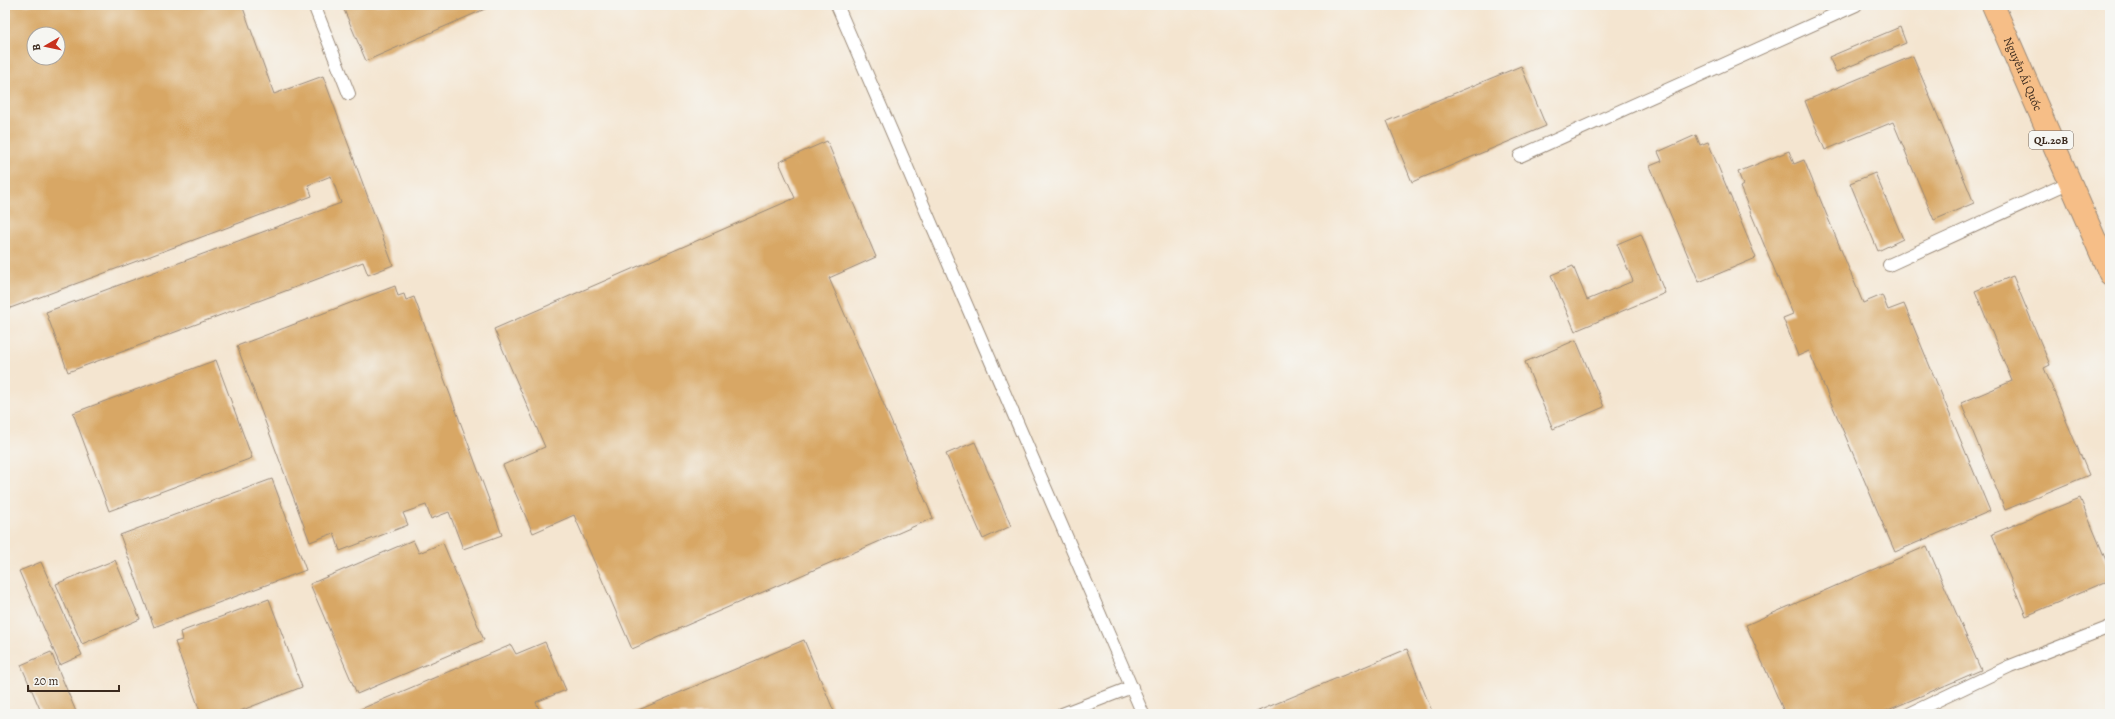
<svg xmlns="http://www.w3.org/2000/svg" width="2115" height="719" viewBox="0 0 2115 719" font-family="Alegreya,serif">
	<style>
		.building { fill: #d8a765; fill-rule: evenodd }
		.lines { fill: none; stroke-linecap: round; stroke-linejoin: round }
		.service-casing { stroke: #988877; stroke-width: 14 }
		.primary-casing { stroke: #988877; stroke-width: 24 }
		.service { stroke: #fff; stroke-width: 12 }
		.primary { stroke: #f6be87; stroke-width: 22 }
		.labels { text-anchor: middle; dominant-baseline: central; stroke-width: 3.5; stroke-linejoin: round; paint-order: stroke }
		.shield { fill: #f6f6f2; stroke: #73675e; stroke-width: 1 }
		.shield-label { font-size: 11px; font-weight: bold; fill: #3b2a1e }
		.street-label { font-size: 12px; fill: #3b2a1e; stroke: #f6f6f2 }
	</style>
	<rect width="100%" height="100%" fill="#f6f6f2"/>
	<filter id="ink" filterUnits="userSpaceOnUse"><feTurbulence type="fractalNoise" baseFrequency=".025" numOctaves="2"/><feDisplacementMap in="SourceGraphic" scale="8" xChannelSelector="R" yChannelSelector="G"/><feConvolveMatrix kernelMatrix="1 2 1 2 8 2 1 2 1" color-interpolation-filters="sRGB"/></filter>
	<filter id="wash" filterUnits="userSpaceOnUse"><feTurbulence type="fractalNoise" baseFrequency=".012" numOctaves="4" result="noise"/><feDisplacementMap in="SourceGraphic" scale="16" xChannelSelector="R" yChannelSelector="G"/><feGaussianBlur stdDeviation="0.9" result="paint"/><feColorMatrix in="noise" values="0 0 0 0 0 0 0 0 0 0 0 0 0 0 0 0 0 1.4 0 .05"/><feComposite in="paint" operator="in"/></filter>
	<g filter="url(#wash)">
		<rect width="100%" height="100%" fill="#f4e5d0"/>
		<g id="blocks">
			<path class="building" d="M5 5H242L274 94 323 76 393 265 368 275 363 262 68 372 46 312 341 203 331 176 308 185 312 196 5 310ZM34 34H58V58H34Z
				M342 5H494L366 61Z
				M1900 27 1906 43 1836 72 1829 57Z
				M1913 56 1974 203 1934 220 1893 122 1825 150 1805 101Z
				M1521 66 1546 126 1412 182 1387 121Z
				M1696 135 1700 145 1708 142 1756 258 1699 282 1650 166 1662 161 1658 152Z
				M827 141 876 257 829 278 933 518 632 649 574 515 533 533 503 465 545 447 494 329 795 198 779 162Z
				M1789 151 1794 164 1804 160 1863 303 1882 295 1888 310 1904 304 1990 511 1895 552 1809 351 1798 356 1783 318 1793 314 1740 187 1743 185 1738 172Z
				M1875 173 1903 239 1878 251 1850 183Z
				M1641 234 1665 293 1575 331 1551 275 1573 266 1587 300 1633 281 1617 244Z
				M2013 276 2050 365 2044 368 2089 475 2005 510 1961 403 2012 381 1975 291Z
				M395 286 398 296 404 294 406 300 414 297 502 535 463 549 449 512 431 519 426 505 403 513 408 525 340 551 334 533 310 542 237 346Z
				M1576 340 1604 407 1553 429 1525 362Z
				M216 360 252 458 109 511 73 413Z
				M975 442 1011 526 983 539 946 454Z
				M272 479 306 570 154 627 120 535Z
				M2080 498 2110 570V580L2026 616 1992 534Z
				M413 540 419 553 443 543 484 640 357 694 310 584Z
				M1927 546 1981 670 1879 714H1785L1746 625Z
				M115 560 140 619 82 644 56 584Z
				M41 562 82 655 60 665 19 571Z
				M269 599 302 687 240 711 241 714H213L212 711 201 714 175 642 182 640 180 632Z
				M804 640 835 714H629Z
				M545 642 566 690 536 702 541 714H363L361 709 511 645 516 654Z
				M1407 649 1433 714H1251Z
				M51 652 77 714H42L21 665Z"/>
		</g>
	</g>
	<g filter="url(#ink)">
		<use href="#blocks" fill-opacity="0" stroke="#988877" stroke-width="1"/>
		<g class="lines">
			<defs>
				<path id="service" d="M314 5 349 94
					M837 5 1143 714
					M1520 156 1856 5
					M1889 265 2070 182
					M1062 714 1132 687
					M1909 714 2010 666 2110 627"/>
				<g id="primary">
					<path id="s1" d="M1993 5 2110 274"/>
				</g>
			</defs>
			<use href="#service" class="service-casing"/>
			<use href="#primary" class="primary-casing"/>
			<use href="#service" class="service"/>
			<use href="#primary" class="primary"/>
		</g>
	</g>
	<g class="labels">
		<rect class="shield" x="2029" y="131" width="44" height="18" rx="3"/>
		<g class="shield-label">
			<text x="2051" y="140">QL.20B</text>
		</g>
		<g class="street-label">
			<text stroke="none"><textPath href="#s1" startOffset="75">Nguyễn Ái Quốc</textPath></text>
		</g>
	</g>
	<rect width="2115" height="719" fill="none" stroke="#f6f6f2" stroke-width="20"/>
	<g transform="translate(46 46) rotate(261)"><circle r="19" fill="#f6f6f2" stroke="#aba49d"/>
	<path d="M0-3L7 15L0 10L-7 15Z" fill="#c8321e"/>
	<text y="-6" font-size="11" font-weight="bold" text-anchor="middle" fill="#3b2a1e">B</text>
	</g>
	<path d="M28 685v6h91v-6" fill="none" stroke="#3b2a1e" stroke-width="2"/>
	<text x="34" y="685" font-size="12" fill="#3b2a1e" stroke="#f6f6f2" stroke-width="3" paint-order="stroke">20 m</text>
</svg>
